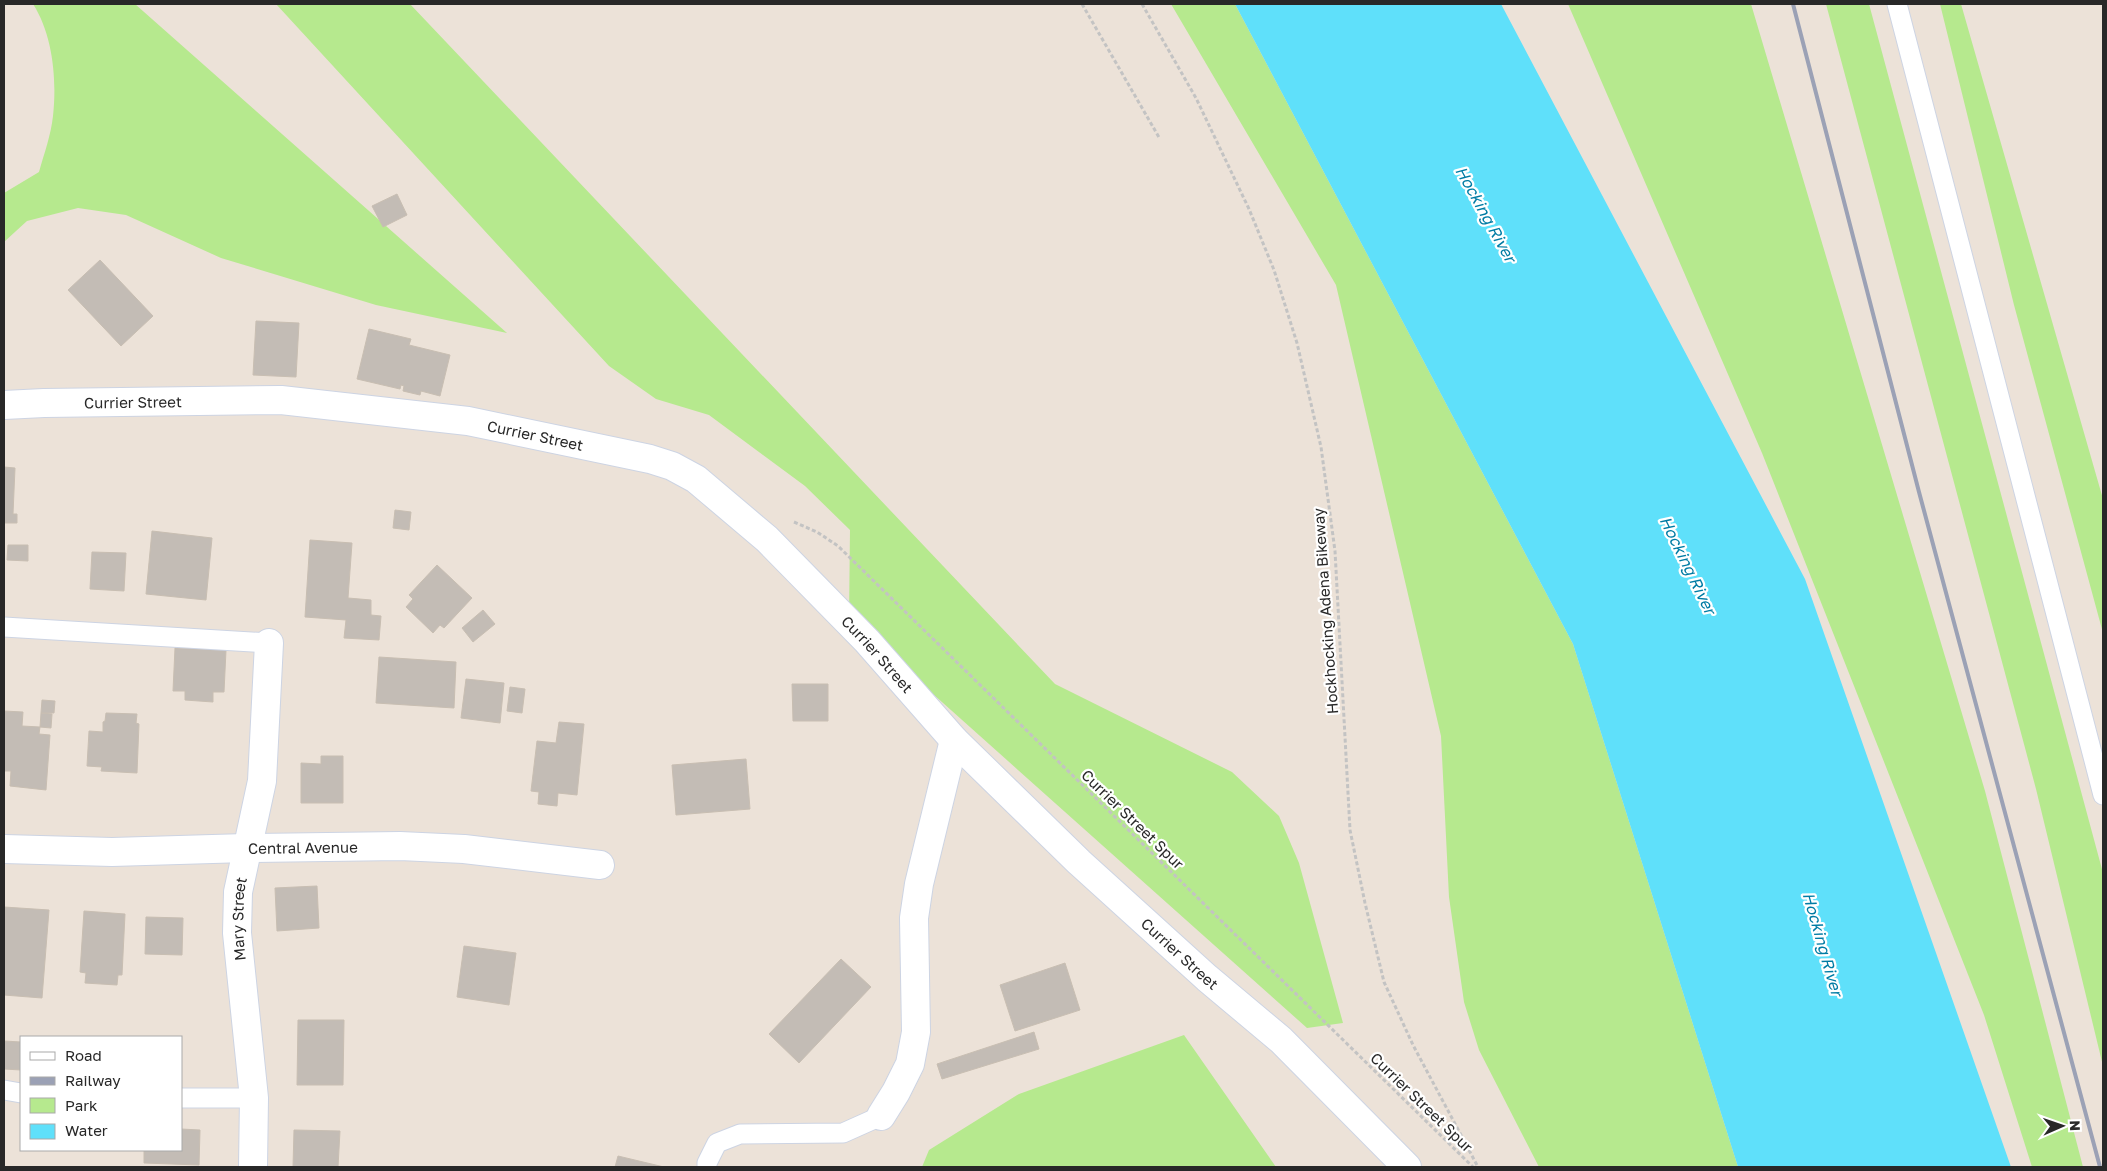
<svg xmlns="http://www.w3.org/2000/svg" width="2107" height="1171" viewBox="0 0 2107 1171" font-family="'Golos Text',sans-serif">
	<style>
		.green { fill: #b6e98e }
		.water { fill: #5fe0fa }
		.building { fill: #c3bcb5; stroke: #c8beb2 }
		.lines { fill: none; stroke-linecap: round; stroke-linejoin: round }
		.service-casing { stroke: #cdd4e3; stroke-width: 21 }
		.minor-casing { stroke: #cdd4e3; stroke-width: 30 }
		.path { stroke: #c3c3c3; stroke-width: 3; stroke-dasharray: 4 2.5; stroke-linecap: butt }
		.service { stroke: #fff; stroke-width: 19 }
		.minor { stroke: #fff; stroke-width: 28 }
		.rail { stroke: #9ba1b5; stroke-width: 4 }
		.labels { text-anchor: middle; dominant-baseline: central; stroke-width: 4.5; stroke-linejoin: round; paint-order: stroke }
		.street-label { font-size: 15px; fill: #282828; stroke: #fff }
		.water-label { font-size: 16px; font-style: italic; fill: #007ca4; stroke: #fff }
	</style>
	<rect width="100%" height="100%" fill="#ece2d8"/>
	<path class="green" d="M33 4H135L507 333 376 305 221 258 126 215 78 208 27 221 4 242V193L39 172C44 154 51 135 53 116 57 80 53 35 33 4Z
		M276 4H410L1055 684 1232 772 1279 816 1299 863 1343 1023 1307 1028 849 619 850 530 805 486 709 415 656 399 609 366Z
		M1171 4H1235L1573 644 1738 1167H1539L1479 1050 1464 1002 1449 897 1441 736 1336 285Z
		M1568 4H1751L1985 791 2083 1167H2032L1984 1015 1762 453Z
		M1826 4H1869L2103 873V1066L2036 789Z
		M1940 4H1961L2103 499V633L2014 305Z
		M1184 1035 1276 1167H922L929 1150 1019 1094Z"/>
	<path class="water" d="M1235 4H1501L1805 579 2011 1167H1738L1573 644Z"/>
	<path class="building" d="M397 194 407 215 383 227 372 206Z
		M100 260 153 316 121 346 68 290Z
		M256 321 299 323 296 377 253 375Z
		M369 329 411 339 409 345 450 355 440 396 421 391 420 395 403 391 404 386 401 385 400 389 357 379Z
		M4 467 15 468 13 514H17V523H4Z
		M395 510 411 512 409 530 393 528Z
		M152 531 212 538 206 600 146 594Z
		M310 540 352 543 348 598 371 600V615L381 616 379 640 344 638 346 620 305 617Z
		M8 545H28V561L7 560Z
		M92 552 126 553 124 591 90 589Z
		M437 565 472 598 444 628 440 625 433 633 406 607 413 599 409 595Z
		M483 610 495 624 473 642 462 628Z
		M175 648 226 650 224 692H213V702L185 700V691H173Z
		M379 657 456 662 454 708 376 703Z
		M466 679 504 683 500 723 461 718Z
		M792 684H828V721H793Z
		M510 687 525 689 522 713 507 711Z
		M42 700 55 701 54 713H41Z
		M4 711 23 712 22 726 40 727 39 734 50 735 46 790 10 786 11 771H4Z
		M41 713 52 714 51 728 40 727Z
		M106 713 137 714 136 723 139 724 137 773 101 771 102 767 87 766 89 731 103 732V722L105 721Z
		M559 722 584 724 577 795 558 793 557 806 538 804 539 792 531 791 537 741 556 743Z
		M321 756H343V803H301V763L321 764Z
		M746 759 750 809 676 815 672 765Z
		M317 886 319 928 277 931 275 888Z
		M4 907 49 910 42 998 4 995Z
		M84 911 125 914 122 975H118L117 985 85 983 86 973 80 972Z
		M146 917 183 918 182 955 145 954Z
		M464 946 516 953 509 1005 457 997Z
		M841 959 871 987 799 1063 769 1034Z
		M1065 963 1080 1010 1015 1031 1000 985Z
		M298 1020H344L343 1085H297Z
		M1034 1032 1039 1049 942 1079 937 1064Z
		M4 1041 21 1042V1070L4 1069Z
		M181 1129 200 1130 199 1165 144 1163V1150H181Z
		M294 1130 340 1131 338 1167H293Z
		M618 1156 664 1167H615Z"/>
	<g class="lines">
		<defs>
			<path id="service" d="M1897 4 2103 795
				M4 627 269 643
				M4 1090 21 1093
				M181 1098H254
				M707 1167V1163L717 1143 740 1134 843 1133 881 1116"/>
			<g id="minor">
				<path id="s1" d="M4 405 44 403 281 400 468 421 650 459 672 466 696 479 767 539 867 641 954 740 1079 862 1207 978 1281 1040 1407 1167"/>
				<path id="s2" d="M4 849 112 852 246 848 400 846 464 849 600 865"/>
				<path d="M881 1116 896 1092 910 1064 916 1032 914 918 919 884 954 740"/>
				<path id="s3" d="M253 1167 254 1098 237 933 238 892 262 781 269 643"/>
			</g>
		</defs>
		<use href="#service" class="service-casing"/>
		<use href="#minor" class="minor-casing"/>
		<path class="path" d="M1082 4 1160 139
			M1142 4 1196 98 1249 209 1274 270 1297 343 1321 447 1335 551 1350 830 1365 903 1384 982 1413 1045 1478 1167
			M794 522 817 532 838 546 1473 1167"/>
		<use href="#service" class="service"/>
		<use href="#minor" class="minor"/>
		<path class="rail" d="M1793 4 1919 492 2100 1167"/>
	</g>
	<g class="labels">
		<g class="street-label">
			<text stroke="none"><textPath href="#s1" startOffset="129">Currier Street</textPath></text>
			<text stroke="none"><textPath href="#s1" startOffset="534">Currier Street</textPath></text>
			<text transform="translate(1325 611) rotate(-94)">Hockhocking Adena Bikeway</text>
			<text stroke="none"><textPath href="#s1" startOffset="954">Currier Street</textPath></text>
			<text transform="translate(1133 819) rotate(44)">Currier Street Spur</text>
			<text stroke="none"><textPath href="#s2" startOffset="299">Central Avenue</textPath></text>
			<text stroke="none"><textPath href="#s3" startOffset="249">Mary Street</textPath></text>
			<text stroke="none"><textPath href="#s1" startOffset="1380">Currier Street</textPath></text>
			<text transform="translate(1422 1102) rotate(44)">Currier Street Spur</text>
		</g>
		<g class="water-label">
			<text transform="translate(1486 214) rotate(61)">Hocking River</text>
			<text transform="translate(1688 565) rotate(64)">Hocking River</text>
			<text transform="translate(1823 944) rotate(74)">Hocking River</text>
		</g>
	</g>
	<rect width="2107" height="1171" fill="none" stroke="#282828" stroke-width="10"/>
	<rect x="20" y="1036" width="162" height="115" fill="#ffffff" stroke="#a9a9a9"/>
	<rect x="30" y="1052" width="25" height="8" fill="#ffffff" stroke="#a9a9a9"/>
	<text x="65" y="1061" font-size="15" fill="#282828">Road</text>
	<rect x="30" y="1077" width="25" height="8" fill="#9ba1b5" stroke="#a9a9a9"/>
	<text x="65" y="1086" font-size="15" fill="#282828">Railway</text>
	<rect x="30" y="1098" width="25" height="15" fill="#b6e98e" stroke="#a9a9a9"/>
	<text x="65" y="1111" font-size="15" fill="#282828">Park</text>
	<rect x="30" y="1124" width="25" height="15" fill="#5fe0fa" stroke="#a9a9a9"/>
	<text x="65" y="1136" font-size="15" fill="#282828">Water</text>
	<g transform="translate(2062 1126) rotate(88)" stroke="#ffffff" stroke-width="4" paint-order="stroke">
	<path d="M0-4L9 19L0 12L-9 19Z" fill="#282828"/>
	<text y="-8" font-size="14" font-weight="bold" text-anchor="middle" fill="#282828">N</text>
	</g>
</svg>
